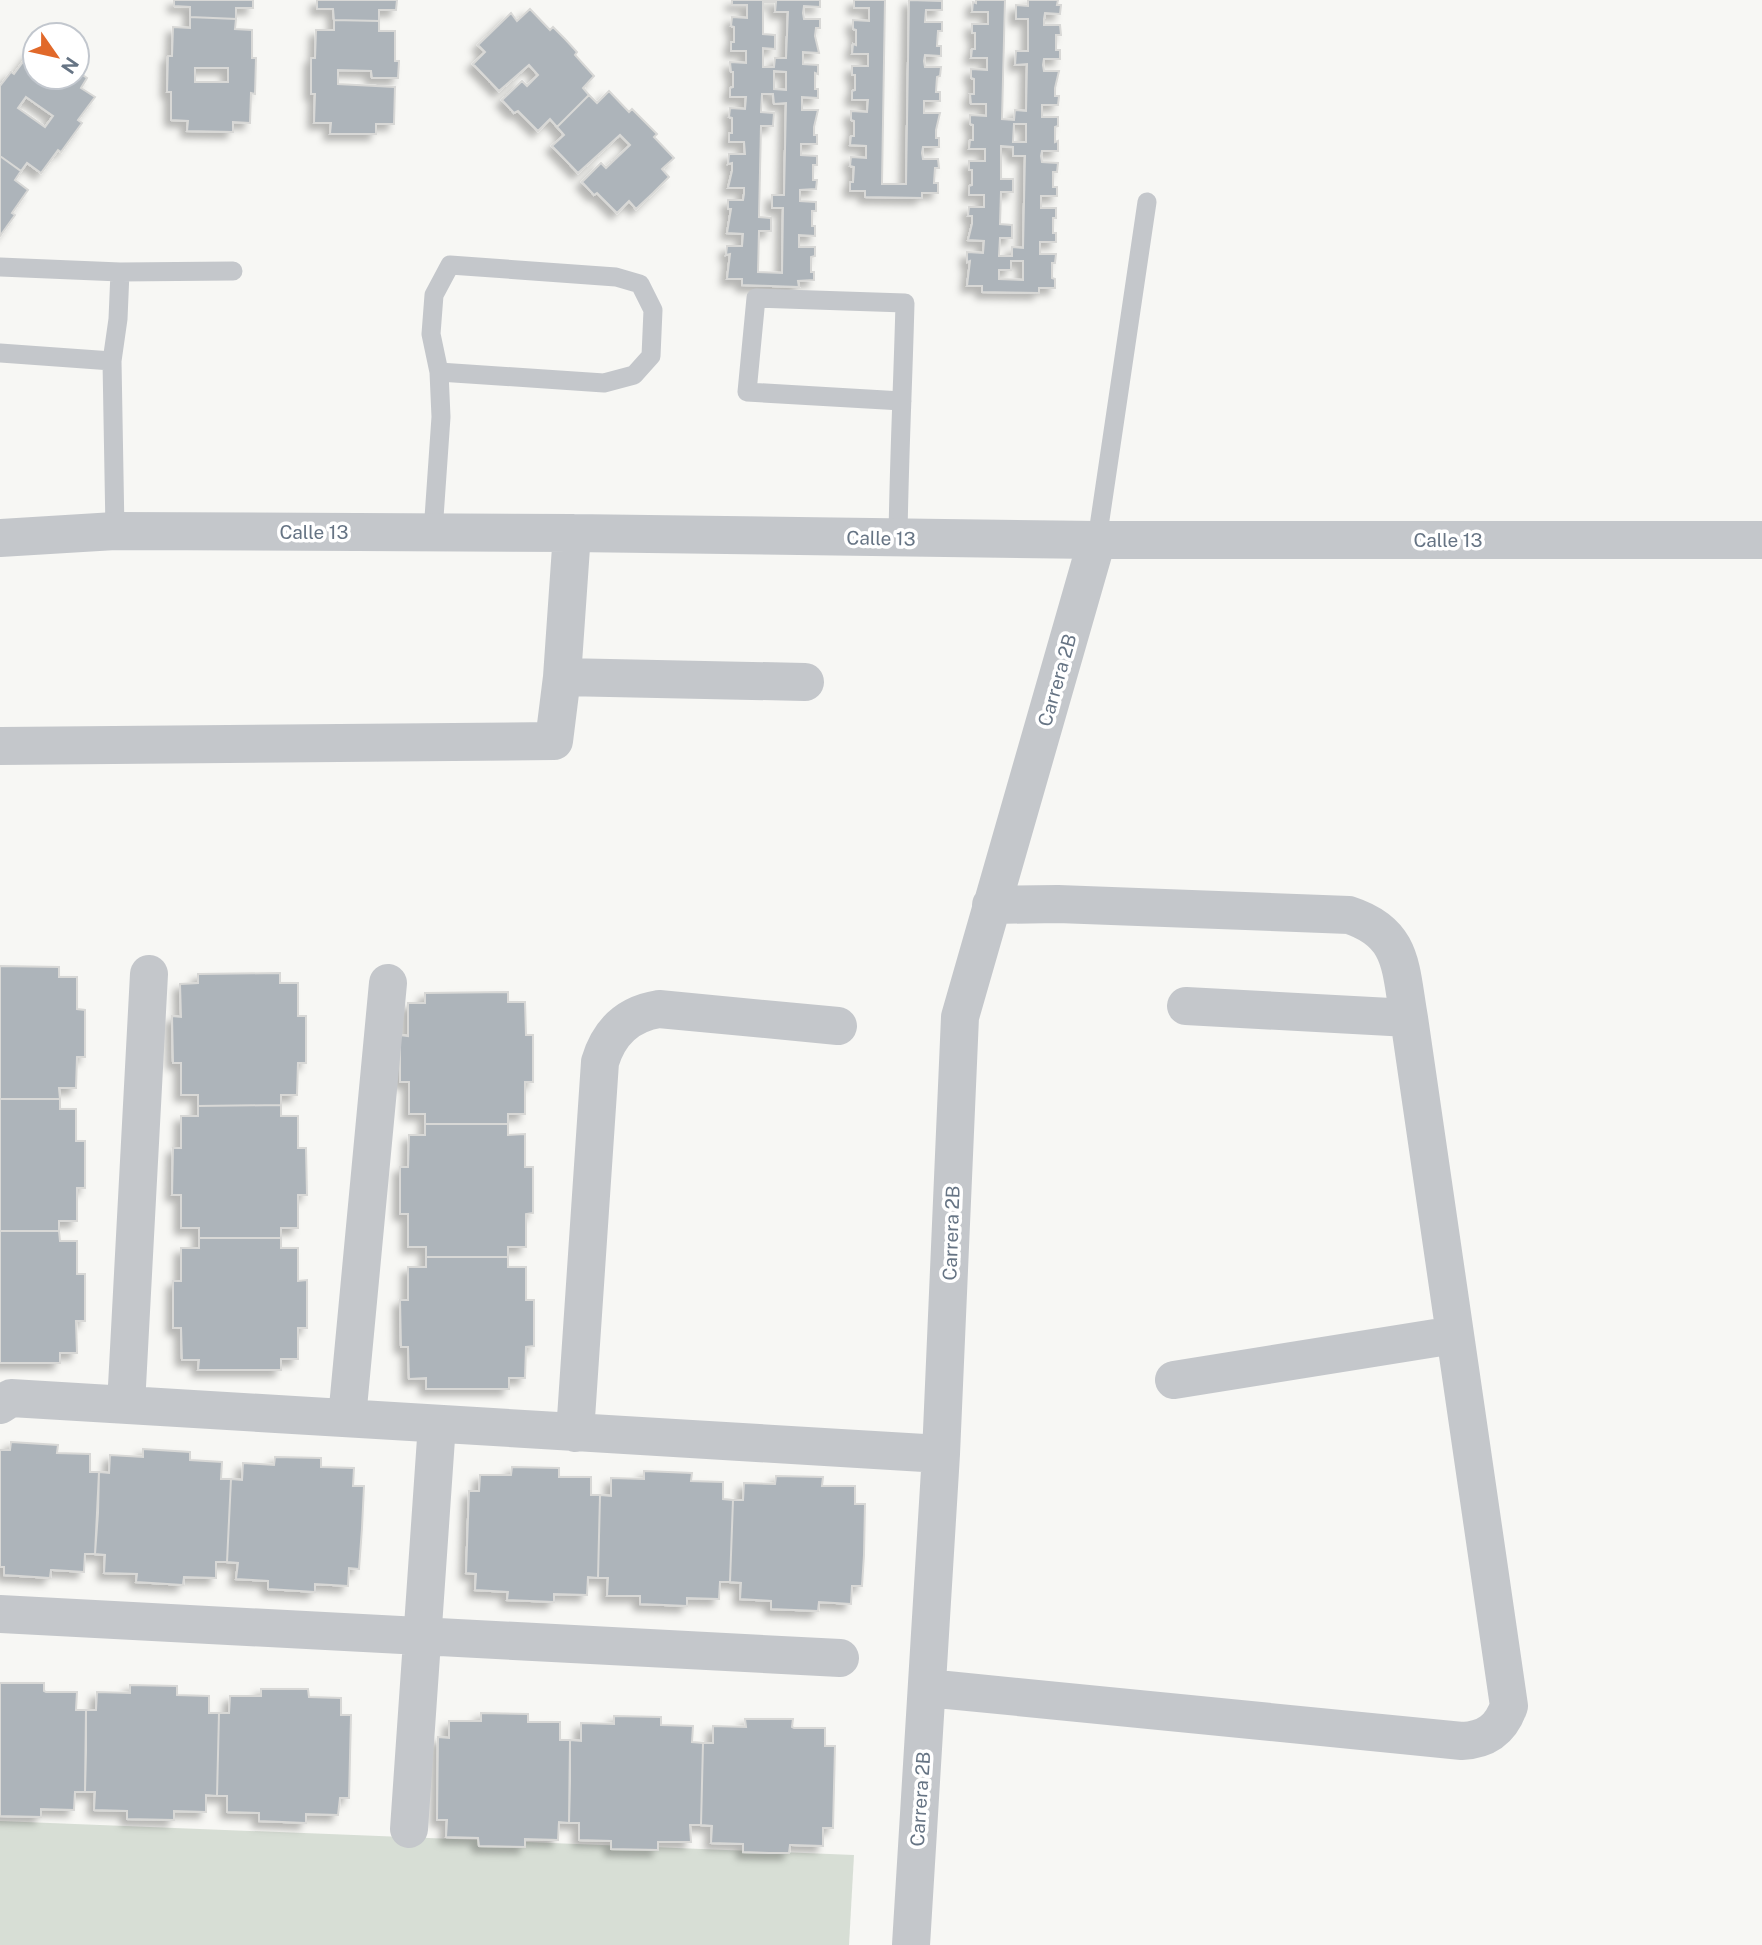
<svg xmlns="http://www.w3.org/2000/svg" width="1762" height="1945" viewBox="0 0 1762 1945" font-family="'Public Sans',sans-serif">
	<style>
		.green { fill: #d7ded5 }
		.building { fill: #adb4ba; stroke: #d8d8d6; stroke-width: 2; fill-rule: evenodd; filter: url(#shadow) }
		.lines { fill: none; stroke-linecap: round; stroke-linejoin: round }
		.service { stroke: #c4c7cb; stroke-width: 19 }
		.minor { stroke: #c4c7cb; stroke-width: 38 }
		.labels { text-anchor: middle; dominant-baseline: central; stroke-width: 7; stroke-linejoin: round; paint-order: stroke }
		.street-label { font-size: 19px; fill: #667484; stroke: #fff }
	</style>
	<defs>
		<filter id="shadow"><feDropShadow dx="-6" dy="6" stdDeviation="3.5" flood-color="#0004"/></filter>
	</defs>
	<rect width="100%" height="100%" fill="#f7f7f4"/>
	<path class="green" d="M0 1821 854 1855 849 1945H0Z"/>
	<path class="building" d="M174 0H253V8H236V19L190 17V7L174 6Z
		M317 0H397L396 10H379V21L334 20 333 9H317Z
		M732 0H820V7L804 6 803 13 804 19H820V28H816L815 36 819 53 803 52V64L818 65V74L815 73V89H818V98L802 97V110H818L814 127V135H817V144H801V155L817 156V165H813V180H817L816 189 800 190V201L816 202V211H812V226H815V236L799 235V247H815V256L811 257V272H814V280L798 281 799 287 742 285V279H727L730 254 726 255 727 246H742L743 234 727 233 731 209H728V200H743L744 194V188H728L732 171V163L728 164 729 154H745L744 142H729V133H732V118L729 117 730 108 745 109 746 97H730V88L733 87V72H731L730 62 746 63V51H731V42H734V27L731 26 732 17 747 18V5H732ZM763 2H776L775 12H788L786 58H775L774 67H763V48L775 49V35L763 34ZM774 71 786 72V90L774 89ZM762 94H773L774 104 786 103 784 195H772V208H783L782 273 758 272 759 231H771V218L759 217 761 126H773L774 113 761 112Z
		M854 0H885L882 184H906L909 0 942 1V10H926L925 22H942V31H938L937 46H941V56L925 55 924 61 925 67H941L940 76 937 77 936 92H940V101H924V113H940L936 130V138H939V147H923L922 153 923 159H938L939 168H935L934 183H938V193H922V198L865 197V191H850V182H853L854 167 850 166 851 157 866 158V146L850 145 851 136H854V121L851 120V111L867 112 868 100H852V91L855 90V75H852V66H868V54H852L853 44 856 45V30L853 29V20L869 21V8H854Z
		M976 0H1005L1002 119 1014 120 1015 110 1026 111 1027 64 1015 65 1016 51H1028V19H1016V5L1028 6V0H1058L1057 5H1061L1060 14 1045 13 1044 19V25H1060L1061 35H1056V50H1060V59H1044L1043 65 1044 71H1059L1055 88V96H1059L1058 105H1042V117H1058V126L1055 127V142L1058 141V151H1042L1041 156 1042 162 1058 163 1057 172H1053V187H1057V196H1041V208H1056V218H1053V233H1056V242H1040V254H1056L1055 263H1052V278L1055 279V288H1039V293L982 292V286H967L970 261 967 262V252L983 253 984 241 968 240 972 224V216H968L969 207H984V195H969V186L972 185V170H969V161H985V149H969L970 140H973V125L970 124V115L986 116V104H971L970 94H974V79L971 78V69L987 70V58H971L972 49H975V33H972V24H988V12H972L973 2 976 3ZM1014 124H1026V142H1013ZM1001 146 1013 147V156H1025L1023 248 1012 247V256H999L1000 238H1012V225L1000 224 1001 192H1013V179H1001ZM1011 261H1023V280L999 279V270H1011Z
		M530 9 550 30 553 27 565 39 577 52 575 55 594 76 583 88 589 95 557 127 550 119 538 131 518 111 514 113 502 100 522 81 527 86 538 75 529 65 499 91 473 64 485 52 478 45 511 13 517 21Z
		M190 17 236 19 235 29 252 30V58H256L255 94 251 93 250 123 233 122V132L187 131 188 121 171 120V92H167L168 56H172L173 27 190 28ZM195 68H228V82H195Z
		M334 20 379 21V31H395V61H399L398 78H372L371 71 338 70V84L395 87 394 124H376V134H330L331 123H314L315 94H311V58H315L316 30H334Z
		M31 51 35 54V77H77V71L87 78 81 88 95 97 78 120 82 123 61 152 58 150 41 173 27 163 21 171 0 156V86L11 72 14 74ZM26 97 53 116 45 127 18 108Z
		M609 91 629 112 632 109 657 134 654 137 674 158 662 169 669 177 653 193 636 209 629 201 617 213 597 193 594 195 582 182 601 163 606 168 630 145 620 135 578 173 552 146 564 135 557 127 589 95 597 103Z
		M0 156 21 171 15 180 28 190 12 213 15 215 0 236Z
		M0 966 59 967V977H77V1009L85 1010V1057H77L76 1088H59L60 1099H0Z
		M280 973V983H298V1016H306V1063H298L297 1095H281V1105L198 1106V1095H181V1063H173L172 1016 181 1017 180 984 198 983V974Z
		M508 992V1002H525L526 1035H533V1082H525V1114H508V1124H425V1114H409V1082H400V1035L408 1036V1003H425V993Z
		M0 1099H60V1109H76V1141H85V1188H77V1221H59V1231H0Z
		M281 1105V1116H298V1148H306L307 1195H298V1228H281V1238H199V1228H181V1195H172L173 1148H181V1116H198V1106Z
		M425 1124H508V1135L525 1134V1167H533V1213L526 1214V1247H508V1257H426V1247H408V1214H400V1167H408L409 1135H425Z
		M0 1231H59L60 1241H77V1274H85V1321H76L77 1353H60V1363H0Z
		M199 1238H281V1248H298V1281L307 1280V1328H298V1359H281V1370H198L199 1360H182L181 1328H173V1281H181V1248H199Z
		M426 1257H508V1267H526V1300H534V1346L526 1347 525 1378H509V1389H426V1378L409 1379 408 1347H401L400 1300H408V1267H426Z
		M11 1442 58 1445 57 1453 90 1454V1472H99L98 1513 95 1554H85L84 1572 53 1570H51L50 1578 4 1575V1567H0V1450H10Z
		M143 1449 190 1452V1460L222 1462 221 1479H231L229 1521 227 1562H216V1578L184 1577 183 1585 136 1582 137 1574 104 1573 105 1555 95 1554 99 1472 109 1473 110 1455 143 1457Z
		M275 1457 321 1458V1467L354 1468 353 1486H364L362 1528 359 1569 349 1568 348 1586 315 1584V1592L268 1589V1581L236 1579 238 1563 227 1562 231 1479 242 1480 243 1463 274 1465Z
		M512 1467 559 1468V1477H591V1495H600L599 1537 598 1578 588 1577 587 1595 554 1594V1602L507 1600 508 1592 475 1590 476 1574 466 1573 469 1491H479L480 1475H511Z
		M644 1471 692 1473 691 1481 723 1482V1499L733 1500 730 1582H720L719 1599 687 1598V1606L664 1605 640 1604V1596H607L608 1578H598L600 1495 611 1496V1478L644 1479Z
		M776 1476 823 1477 822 1486H855V1504H865L864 1555 862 1586H852L851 1604 819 1602 818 1611 771 1609V1601L740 1599 741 1583 730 1582 733 1500H743L744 1483 775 1484Z
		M0 1683H44V1691L46 1692H77L76 1710H86V1751L85 1792H75L74 1810 41 1809V1817L0 1816Z
		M130 1685 177 1686V1695L209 1696V1713H219L218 1754 217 1796 206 1795V1812L174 1811V1820L127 1819V1811L94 1810 95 1792H85L86 1710H96L97 1692 130 1693Z
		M261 1689H308L309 1697 341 1698V1715H351L350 1757 349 1798H340L338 1815 306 1814V1823L259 1821V1813L227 1812V1796H217L219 1713H229L230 1696H261Z
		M481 1713 528 1714V1722H560V1740H570V1782L569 1823 559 1822 558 1840 525 1839V1847L479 1846 478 1838 446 1837 447 1820H437L438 1737 449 1738V1721H481Z
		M614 1716 661 1717V1725L693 1726 692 1742 703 1743 701 1825H690L691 1842H658V1850L611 1849V1841L579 1840V1823H569L570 1740 581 1741V1723L614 1724Z
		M745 1719H793L792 1727 794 1728H825V1746H835L833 1828H823V1846L792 1845H790L789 1853H769L743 1852V1844L711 1843 712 1826 701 1825 703 1743H713V1726L746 1727Z"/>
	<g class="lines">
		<path class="service" d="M0 267 120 272 233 271
			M0 353 112 361 115 531
			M112 361 118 319 120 272
			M433 532 441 417 439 372 431 334 434 295 450 265 616 277 640 284 653 310 651 356 634 375 604 383 439 372
			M898 538C899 460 903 382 905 303L756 298 747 392 902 401
			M1097 540 1147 202"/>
		<path class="minor" d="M0 538 115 531 572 533 1097 540H1762
			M562 677 805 682
			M0 746 554 741 562 677 572 533
			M1186 1006 1409 1018
			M1174 1380 1454 1335
			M0 1405 11 1398 941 1454
			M126 1405 149 974
			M347 1418 388 983
			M575 1433 600 1062C609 1032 628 1014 659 1009L838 1026
			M0 1614 840 1658
			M927 1688 1462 1741C1487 1740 1501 1729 1509 1706L1409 1018C1400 968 1404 933 1349 915L1058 904 991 905
			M409 1829 437 1424
			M911 1945 941 1454 960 1017 1097 540"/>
	</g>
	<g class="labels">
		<g class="street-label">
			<text x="314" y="532">Calle 13</text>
			<text transform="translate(881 538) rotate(1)">Calle 13</text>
			<text x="1448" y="540">Calle 13</text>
			<text transform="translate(1057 680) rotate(-74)">Carrera 2B</text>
			<text transform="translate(951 1233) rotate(-88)">Carrera 2B</text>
			<text transform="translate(920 1799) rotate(-86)">Carrera 2B</text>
		</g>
	</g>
	<g transform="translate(56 56) rotate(124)"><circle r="33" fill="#ffffff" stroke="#c2c7ce" stroke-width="2"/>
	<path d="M0-5L12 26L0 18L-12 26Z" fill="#e1692a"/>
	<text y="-10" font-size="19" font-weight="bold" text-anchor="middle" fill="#667484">N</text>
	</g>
</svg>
